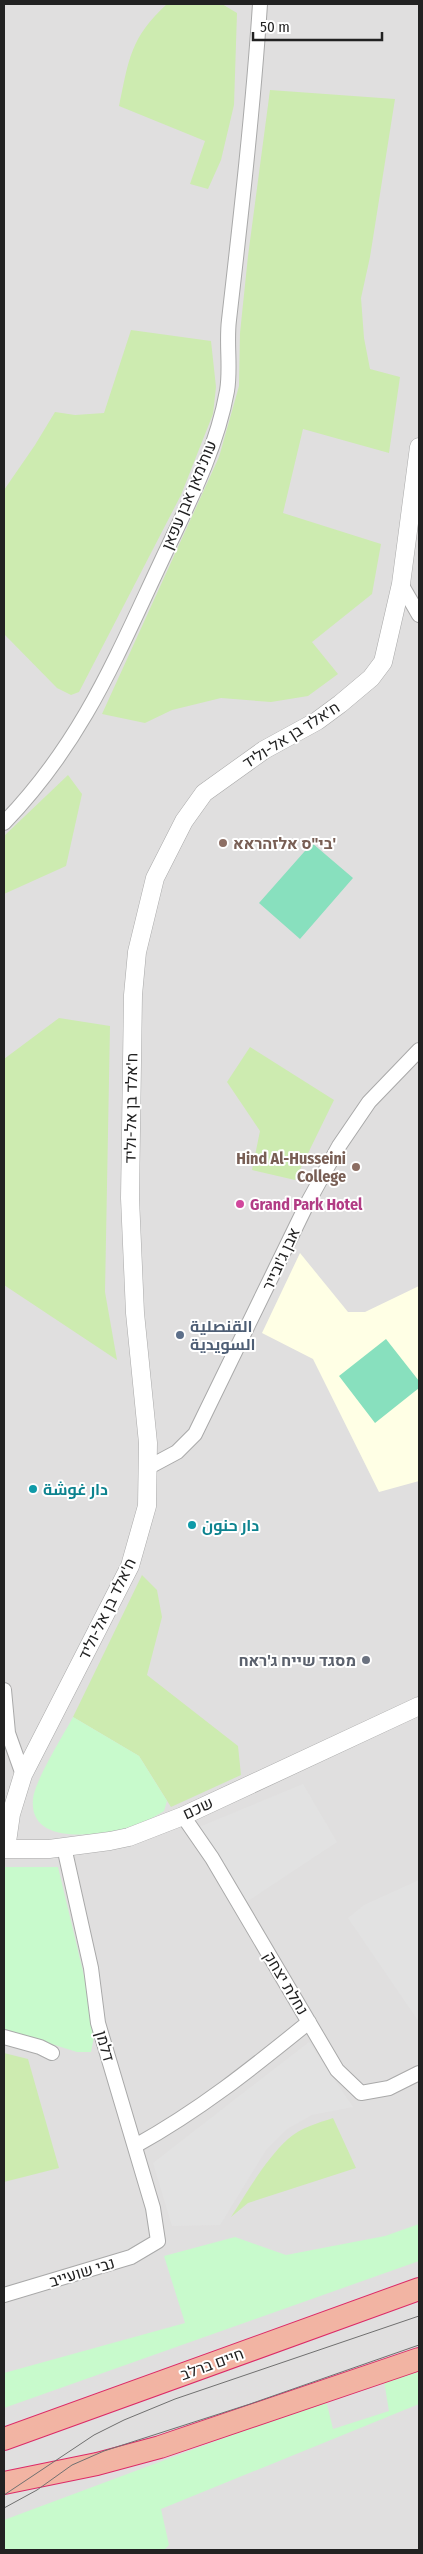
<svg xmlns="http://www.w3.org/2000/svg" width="423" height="2554" viewBox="0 0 423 2554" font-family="'Fira Sans Condensed',Cairo,Heebo,sans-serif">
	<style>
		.residential { fill: #e0dfdf }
		.education { fill: #ffffe5 }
		.grass { fill: #cdebb0 }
		.park { fill: #c8facc }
		.pitch { fill: #88e0be }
		.parking { fill: #e2e2e2 }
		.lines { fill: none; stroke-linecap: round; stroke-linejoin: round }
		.minor-casing { stroke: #a9a9a9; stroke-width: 16 }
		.tertiary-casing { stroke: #a9a9a9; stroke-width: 19 }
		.trunk-casing { stroke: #dc2a67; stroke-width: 24 }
		.minor { stroke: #fff; stroke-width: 14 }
		.tertiary { stroke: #fff; stroke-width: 18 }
		.trunk { stroke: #f2b4a3; stroke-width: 22 }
		.tram { stroke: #707070; stroke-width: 1 }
		.education-dot { fill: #8d6e63; stroke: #fff; stroke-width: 2 }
		.hotel-dot { fill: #d1479c; stroke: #fff; stroke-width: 2 }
		.service-dot { fill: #5c6f8a; stroke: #fff; stroke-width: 2 }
		.culture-dot { fill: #0f9aa8; stroke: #fff; stroke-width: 2 }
		.worship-dot { fill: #6b7280; stroke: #fff; stroke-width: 2 }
		.labels { text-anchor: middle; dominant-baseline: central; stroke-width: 4; stroke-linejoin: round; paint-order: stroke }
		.street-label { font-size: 16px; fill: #222; stroke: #fff }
		.education-label { font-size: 16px; font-weight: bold; fill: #785e54; stroke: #fff; text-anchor: start }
		.hotel-label { font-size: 16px; font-weight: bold; fill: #b23c85; stroke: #fff; text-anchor: start }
		.service-label { font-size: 16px; font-weight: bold; fill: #4e5e75; stroke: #fff; text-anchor: start }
		.culture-label { font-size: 16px; font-weight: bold; fill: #0d838f; stroke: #fff; text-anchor: start }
		.worship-label { font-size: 16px; font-weight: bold; fill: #5b616d; stroke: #fff; text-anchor: end }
	</style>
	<rect width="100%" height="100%" fill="#f2efe9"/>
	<path class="residential" d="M4 4H419V2550H4Z"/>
	<path class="education" d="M300 1253 348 1312H365L419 1286V1481L379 1492 313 1359 262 1333Z"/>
	<path class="grass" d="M167 4H222L237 13 234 105 221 160 208 189 190 184 205 141 119 106C129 59 130 38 167 4Z
		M270 90 395 99 370 257 361 298 364 338 370 369 400 377 389 453 303 429 283 513 381 544 372 594 312 642 338 674 308 696 271 702 221 698 172 710 145 723 102 714 219 457 239 386 240 333 248 256Z
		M131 330 211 341 216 387 213 414 181 495 79 692 71 695 57 688 4 634V490L35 445 55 412 75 415 104 413Z
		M68 775 82 794 66 866 4 894V836Z
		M59 1018 110 1026 105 1292 117 1360 4 1285V1059Z
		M250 1047 334 1100 295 1180 252 1170 260 1131 227 1082Z
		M142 1575 157 1590 162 1617 147 1675 238 1746 241 1775 171 1807 139 1756 73 1717Z
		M4 2053 28 2059 59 2168 4 2182Z
		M333 2118 356 2168 248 2203 231 2217C248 2191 265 2160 288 2139 300 2128 318 2123 333 2118Z"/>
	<path class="park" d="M73 1717 139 1756 167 1801 164 1811C154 1817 144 1823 133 1826 105 1835 28 1848 33 1799 35 1780 63 1736 73 1717Z
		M4 1867H58L96 2026 91 2052H77L4 2029Z
		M419 2224V2261L4 2408V2373L185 2323 164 2256 235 2237 286 2255 385 2236Z
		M419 2371V2404L161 2509 169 2545 164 2550H4V2520L326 2400 333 2429 389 2411 384 2381Z"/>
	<path class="pitch" d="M312 843 353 878 300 939 259 903Z
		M386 1339 419 1381V1388L375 1423 339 1376Z"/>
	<path class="parking" d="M303 1784 337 1842 245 1903 199 1827Z
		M419 1880V2022L348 1918 364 1905Z
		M309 2042 353 2107 312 2115 287 2129 266 2150 220 2225 172 2226 153 2163Z"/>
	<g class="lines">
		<defs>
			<path id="minor" d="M401 584 419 615
				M4 823C81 743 114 662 160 564 186 508 216 452 227 391 231 368 226 344 229 320 241 215 253 110 260 4
				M149 1467 177 1452 195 1434 307 1204 339 1146 369 1102 419 1050
				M4 1690 8 1733 23 1775
				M183 1816 212 1858 337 2070 361 2093 389 2088 419 2073
				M4 2037 40 2047 52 2053
				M135 2146C200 2110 251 2069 309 2022
				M4 2295 131 2257 158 2241 153 2208 98 2023 91 1968 64 1847"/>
			<path id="tertiary" d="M4 1849H49L110 1841 129 1837 183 1816 419 1706
				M6 1849 11 1814 23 1775 130 1566 147 1506 148 1443 135 1313 130 1198 133 995 137 952 155 878 184 821 204 793 264 750 317 721 340 704 371 678 383 662 401 584 419 447"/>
			<path id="trunk" d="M4 2439 419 2289
				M4 2483 97 2464 160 2447 419 2359"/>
		</defs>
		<use href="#minor" class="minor-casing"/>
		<use href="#tertiary" class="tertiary-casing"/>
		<use href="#trunk" class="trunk-casing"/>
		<use href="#minor" class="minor"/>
		<use href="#tertiary" class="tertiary"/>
		<use href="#trunk" class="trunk"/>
		<path class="tram" d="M4 2495 94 2435 124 2420 175 2399 419 2316
			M4 2508 37 2490 72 2465 104 2451 250 2404 419 2345"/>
	</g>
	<g class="education-dot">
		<circle cx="223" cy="843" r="5"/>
		<circle cx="356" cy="1167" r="5"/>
	</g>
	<circle class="hotel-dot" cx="240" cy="1204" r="5"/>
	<circle class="service-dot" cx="180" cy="1335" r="5"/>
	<g class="culture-dot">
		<circle cx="33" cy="1489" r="5"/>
		<circle cx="192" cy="1525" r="5"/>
	</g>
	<circle class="worship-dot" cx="366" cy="1660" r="5"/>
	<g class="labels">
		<g class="street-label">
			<text transform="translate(189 495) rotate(-67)">עות'מאן אבן עפאן</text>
			<text transform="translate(291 735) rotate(-32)">ח'אלד בן אל-וליד</text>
			<text transform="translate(131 1108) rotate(-89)">ח'אלד בן אל-וליד</text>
			<text transform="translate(281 1259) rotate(-65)">אבן ג'ובייר</text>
			<text transform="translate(107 1609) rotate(-64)">ח'אלד בן אל-וליד</text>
			<text transform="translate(198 1808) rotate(-25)">שכם</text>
			<text transform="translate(286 1983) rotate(59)">נחלת יצחק</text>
			<text transform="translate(105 2046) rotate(74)">דלמן</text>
			<text transform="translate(82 2272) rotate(-17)">נבי שועייב</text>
			<text transform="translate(212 2364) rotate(-20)">חיים ברלב</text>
		</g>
		<g class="education-label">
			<text x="233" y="843">בי"ס אלזהראא'</text>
			<text x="346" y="1158" text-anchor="end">Hind Al-Husseini<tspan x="346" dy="18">College</tspan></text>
		</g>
		<g class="hotel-label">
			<text x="250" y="1204">Grand Park Hotel</text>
		</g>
		<g class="service-label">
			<text x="190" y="1326">القنصلية<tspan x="190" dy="18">السويدية</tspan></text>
		</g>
		<g class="culture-label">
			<text x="43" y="1489">دار غوشة</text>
			<text x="202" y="1525">دار حنون</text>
		</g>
		<g class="worship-label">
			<text x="356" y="1660">מסגד שייח ג'ראח</text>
		</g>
	</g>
	<rect width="423" height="2554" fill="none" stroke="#222222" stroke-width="10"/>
	<path d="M253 32v8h129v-8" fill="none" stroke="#222222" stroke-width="2.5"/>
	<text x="260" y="32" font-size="15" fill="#222222" stroke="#ffffff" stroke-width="4" paint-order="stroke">50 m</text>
</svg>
